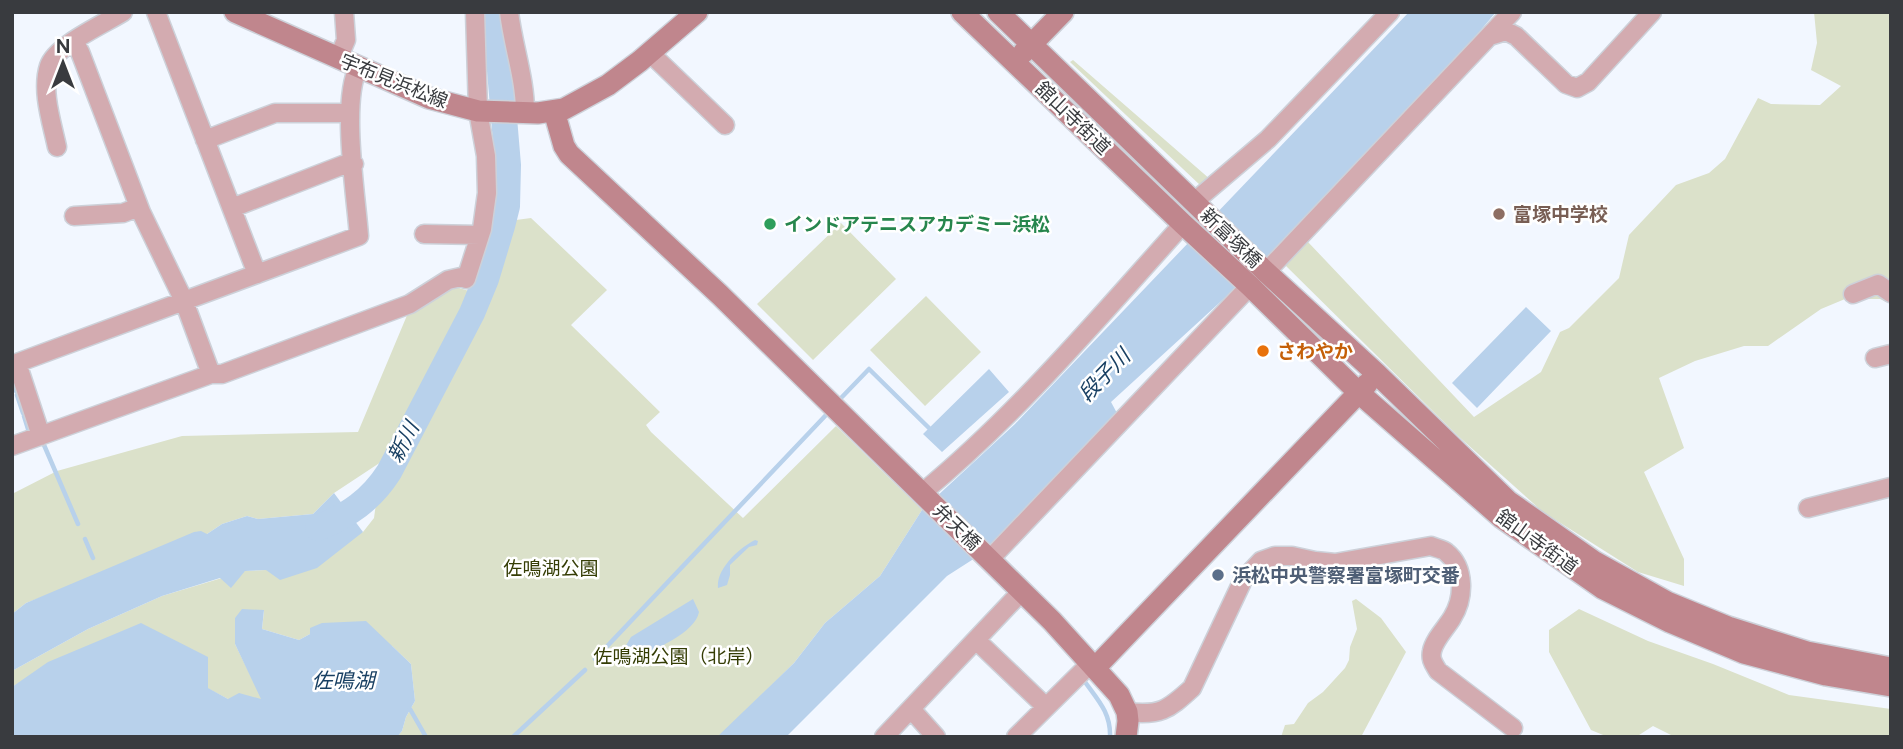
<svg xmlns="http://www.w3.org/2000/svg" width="1903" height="749" viewBox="0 0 1903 749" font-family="Figtree,'Noto Sans JP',sans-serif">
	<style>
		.green { fill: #dbe1ca }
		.water { fill: #b8d1eb }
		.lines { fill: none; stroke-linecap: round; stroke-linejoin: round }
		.stream { stroke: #b8d1eb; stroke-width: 4.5 }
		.river { stroke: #b8d1eb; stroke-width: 26 }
		.street-casing { stroke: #cdd1d9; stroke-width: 21 }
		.secondary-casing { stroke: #cdd1d9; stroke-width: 24 }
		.street { stroke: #d3abb0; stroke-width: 18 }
		.secondary { stroke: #c0868d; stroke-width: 21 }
		.education-dot { fill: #8d6e63; stroke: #fff; stroke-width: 2.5 }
		.leisure-dot { fill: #2e9e5b; stroke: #fff; stroke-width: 2.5 }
		.food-dot { fill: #e8710a; stroke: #fff; stroke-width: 2.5 }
		.service-dot { fill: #5c6f8a; stroke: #fff; stroke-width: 2.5 }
		.labels { text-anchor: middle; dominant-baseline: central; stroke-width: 5; stroke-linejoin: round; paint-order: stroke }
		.street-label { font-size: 19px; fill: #393b3f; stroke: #fff }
		.education-label { font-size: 19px; font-weight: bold; fill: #785e54; stroke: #fff; text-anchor: start }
		.leisure-label { font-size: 19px; font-weight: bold; fill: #27864d; stroke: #fff; text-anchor: start }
		.food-label { font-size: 19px; font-weight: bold; fill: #c56008; stroke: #fff; text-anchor: start }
		.park-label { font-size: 19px; fill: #353d05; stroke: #fff }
		.service-label { font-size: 19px; font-weight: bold; fill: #4e5e75; stroke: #fff; text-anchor: start }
		.water-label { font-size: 21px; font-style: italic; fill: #194063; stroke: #fff }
	</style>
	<rect width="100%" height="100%" fill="#f2f7ff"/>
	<path class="green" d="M1814 12H1891V304L1880 299H1845L1821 309 1768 346H1744L1695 361 1659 378 1684 448 1644 472 1684 559V586L1638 572 1543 512 1457 435 1285 265 1308 242 1474 417 1541 372 1560 332 1569 328 1619 278 1629 235 1676 185 1709 173 1725 159 1758 98 1771 104 1820 105 1841 86 1811 70 1817 43Z
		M1073 60 1211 180 1201 186 1070 62Z
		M1101 125 1261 278 1295 314 1293 316C1232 250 1159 194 1101 125Z
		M531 218 607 290 571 325 660 412 646 425 651 432 743 518 836 426 922 510 880 576 825 623 794 663 725 731 717 737H397L402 731 406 717 415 701 411 664 392 646 310 634 299 640 262 629 264 611 235 618V644L262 699H228L207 688V657L27 678 12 687V671L88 629 162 596 245 571 266 570 363 532 374 518 378 489 458 362 491 298 516 220Z
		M841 223 896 279 813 360 757 304Z
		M450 285 475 293 381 462 334 493 313 514 258 519 247 516 222 524 207 534 26 603 12 614V494L57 471 182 436 358 432 408 313Z
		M926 296 981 352 925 406 870 350Z
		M1356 599 1381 618 1406 652 1361 737H1281L1285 725 1294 724 1308 703 1323 692 1345 668 1349 660 1350 647 1357 629 1352 601Z
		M1579 609 1648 641 1713 664 1789 695 1891 709V737H1675L1653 726 1636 737H1608L1591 730 1549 652V630Z"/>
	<path class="water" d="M1409 12H1496L1453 63 1275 252 1111 402 1118 415 1000 542 947 576 786 737H717L794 663 825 623 880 576 922 510 1015 424Z
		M1526 307 1551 331 1477 408 1452 383Z
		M989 369 1009 392 942 452 923 434Z
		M334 493 363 532 317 568 280 580 266 570 245 571 231 588 220 578 162 596 88 629 12 671V614L26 603 194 532 201 531 207 534 222 524 247 516 258 519 313 514Z
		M755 540 758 541 757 545 749 547 730 565V575L727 585 718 588C716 569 739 548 755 540Z
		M693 599 699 612C695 633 655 649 637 658L632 656 625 647 631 637Z
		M242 609 264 610 262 629 299 640 310 634V628L322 623 366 621 411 664 415 701 406 717 402 731 397 737H12V687L48 662 141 623 208 657V688L228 699 239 693 261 699 235 644V618Z"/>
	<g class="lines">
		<path class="stream" d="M12 381 13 384
			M15 389 16 391
			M17 395 23 413
			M842 397 869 369 929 428
			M24 416 28 429
			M44 445 78 524
			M85 539 93 558
			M595 659 826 415
			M1085 682C1098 700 1111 713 1110 737
			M410 709 426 737
			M513 737 585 670"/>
		<path class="river" d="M318 528C349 515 371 500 389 472L472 313 486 279 502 226 507 206 508 165 495 12"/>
		<defs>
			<path id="street" d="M156 12 257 274
				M509 12C513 46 525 78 525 112
				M1490 36 1506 31 1516 36 1566 84 1577 88 1588 82 1652 12
				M74 41 80 52 141 212 184 301 211 374
				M650 53 725 125
				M338 59 346 40 344 12
				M205 140 275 113H350
				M57 147C52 123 41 91 49 66 56 45 104 24 123 12
				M1196 205 1201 196 1268 139 1390 12
				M232 208 343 165 354 164
				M74 216 123 213 139 207
				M424 234 480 235
				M1266 272 1512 12
				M1853 294 1878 284 1891 293
				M1875 358 1891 354
				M41 436 17 363 359 236C356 195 341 103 358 68
				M12 446 211 374H222L410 304 448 280 461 277 466 279 482 229 487 193 486 156 478 111 475 12
				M922 493C1019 413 1099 317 1183 224
				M1808 508 1891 487
				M990 559 1250 286
				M976 640 1045 706
				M911 709 936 737
				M1127 712C1160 716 1168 710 1192 688L1243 580 1261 561 1275 556H1292L1315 561 1335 563 1431 546C1435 548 1443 549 1446 552 1466 568 1464 599 1452 618 1446 628 1434 640 1432 651 1430 660 1434 664 1438 671L1513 728
				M884 737 1022 591
				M1016 737 1091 663"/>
			<path id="secondary" d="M235 12 429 98 478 111 538 113 564 109 608 85 640 61 697 12
				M962 12 1183 224 1250 286 1358 392 1502 518 1602 588 1670 622 1744 653 1826 675 1891 686
				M998 12 1266 272 1377 374 1508 501 1595 562 1667 602 1728 627 1807 652 1891 668
				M1023 53 1063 12
				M554 111 564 146 569 154 720 295 1052 621 1119 695 1127 712 1128 721 1126 737
				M1095 668 1367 384"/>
		</defs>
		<use href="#street" class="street-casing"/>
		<use href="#secondary" class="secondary-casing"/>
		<use href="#street" class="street"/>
		<use href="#secondary" class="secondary"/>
	</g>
	<circle class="education-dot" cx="1499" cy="214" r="7"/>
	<circle class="leisure-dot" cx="770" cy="224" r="7"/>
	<circle class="food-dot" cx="1263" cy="351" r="7"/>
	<circle class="service-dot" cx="1218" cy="575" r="7"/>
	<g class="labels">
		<g class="street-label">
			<text transform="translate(394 81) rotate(22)">宇布見浜松線</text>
			<text transform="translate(1073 118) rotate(44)">舘山寺街道</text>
			<text transform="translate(1231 238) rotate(44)">新富塚橋</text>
			<text transform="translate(957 527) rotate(44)">弁天橋</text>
			<text transform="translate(1537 542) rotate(36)">舘山寺街道</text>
		</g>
		<g class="education-label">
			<text x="1513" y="214">富塚中学校</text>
		</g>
		<g class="leisure-label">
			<text x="784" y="224">インドアテニスアカデミー浜松</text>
		</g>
		<g class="food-label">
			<text x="1277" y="351">さわやか</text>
		</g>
		<g class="park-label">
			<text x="551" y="568">佐鳴湖公園</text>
			<text x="679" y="656">佐鳴湖公園（北岸）</text>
		</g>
		<g class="service-label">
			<text x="1232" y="575">浜松中央警察署富塚町交番</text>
		</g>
		<g class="water-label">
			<text transform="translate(1104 375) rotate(-46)">段子川</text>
			<text transform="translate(403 442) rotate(-62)">新川</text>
			<text x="343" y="680">佐鳴湖</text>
		</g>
	</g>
	<rect width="1903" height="749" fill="none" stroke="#393b3f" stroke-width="28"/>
	<g transform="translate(63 63)" stroke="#ffffff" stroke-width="5" paint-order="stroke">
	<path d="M0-5L12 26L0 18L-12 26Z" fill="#393b3f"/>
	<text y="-10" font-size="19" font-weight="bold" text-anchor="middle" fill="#393b3f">N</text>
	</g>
</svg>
